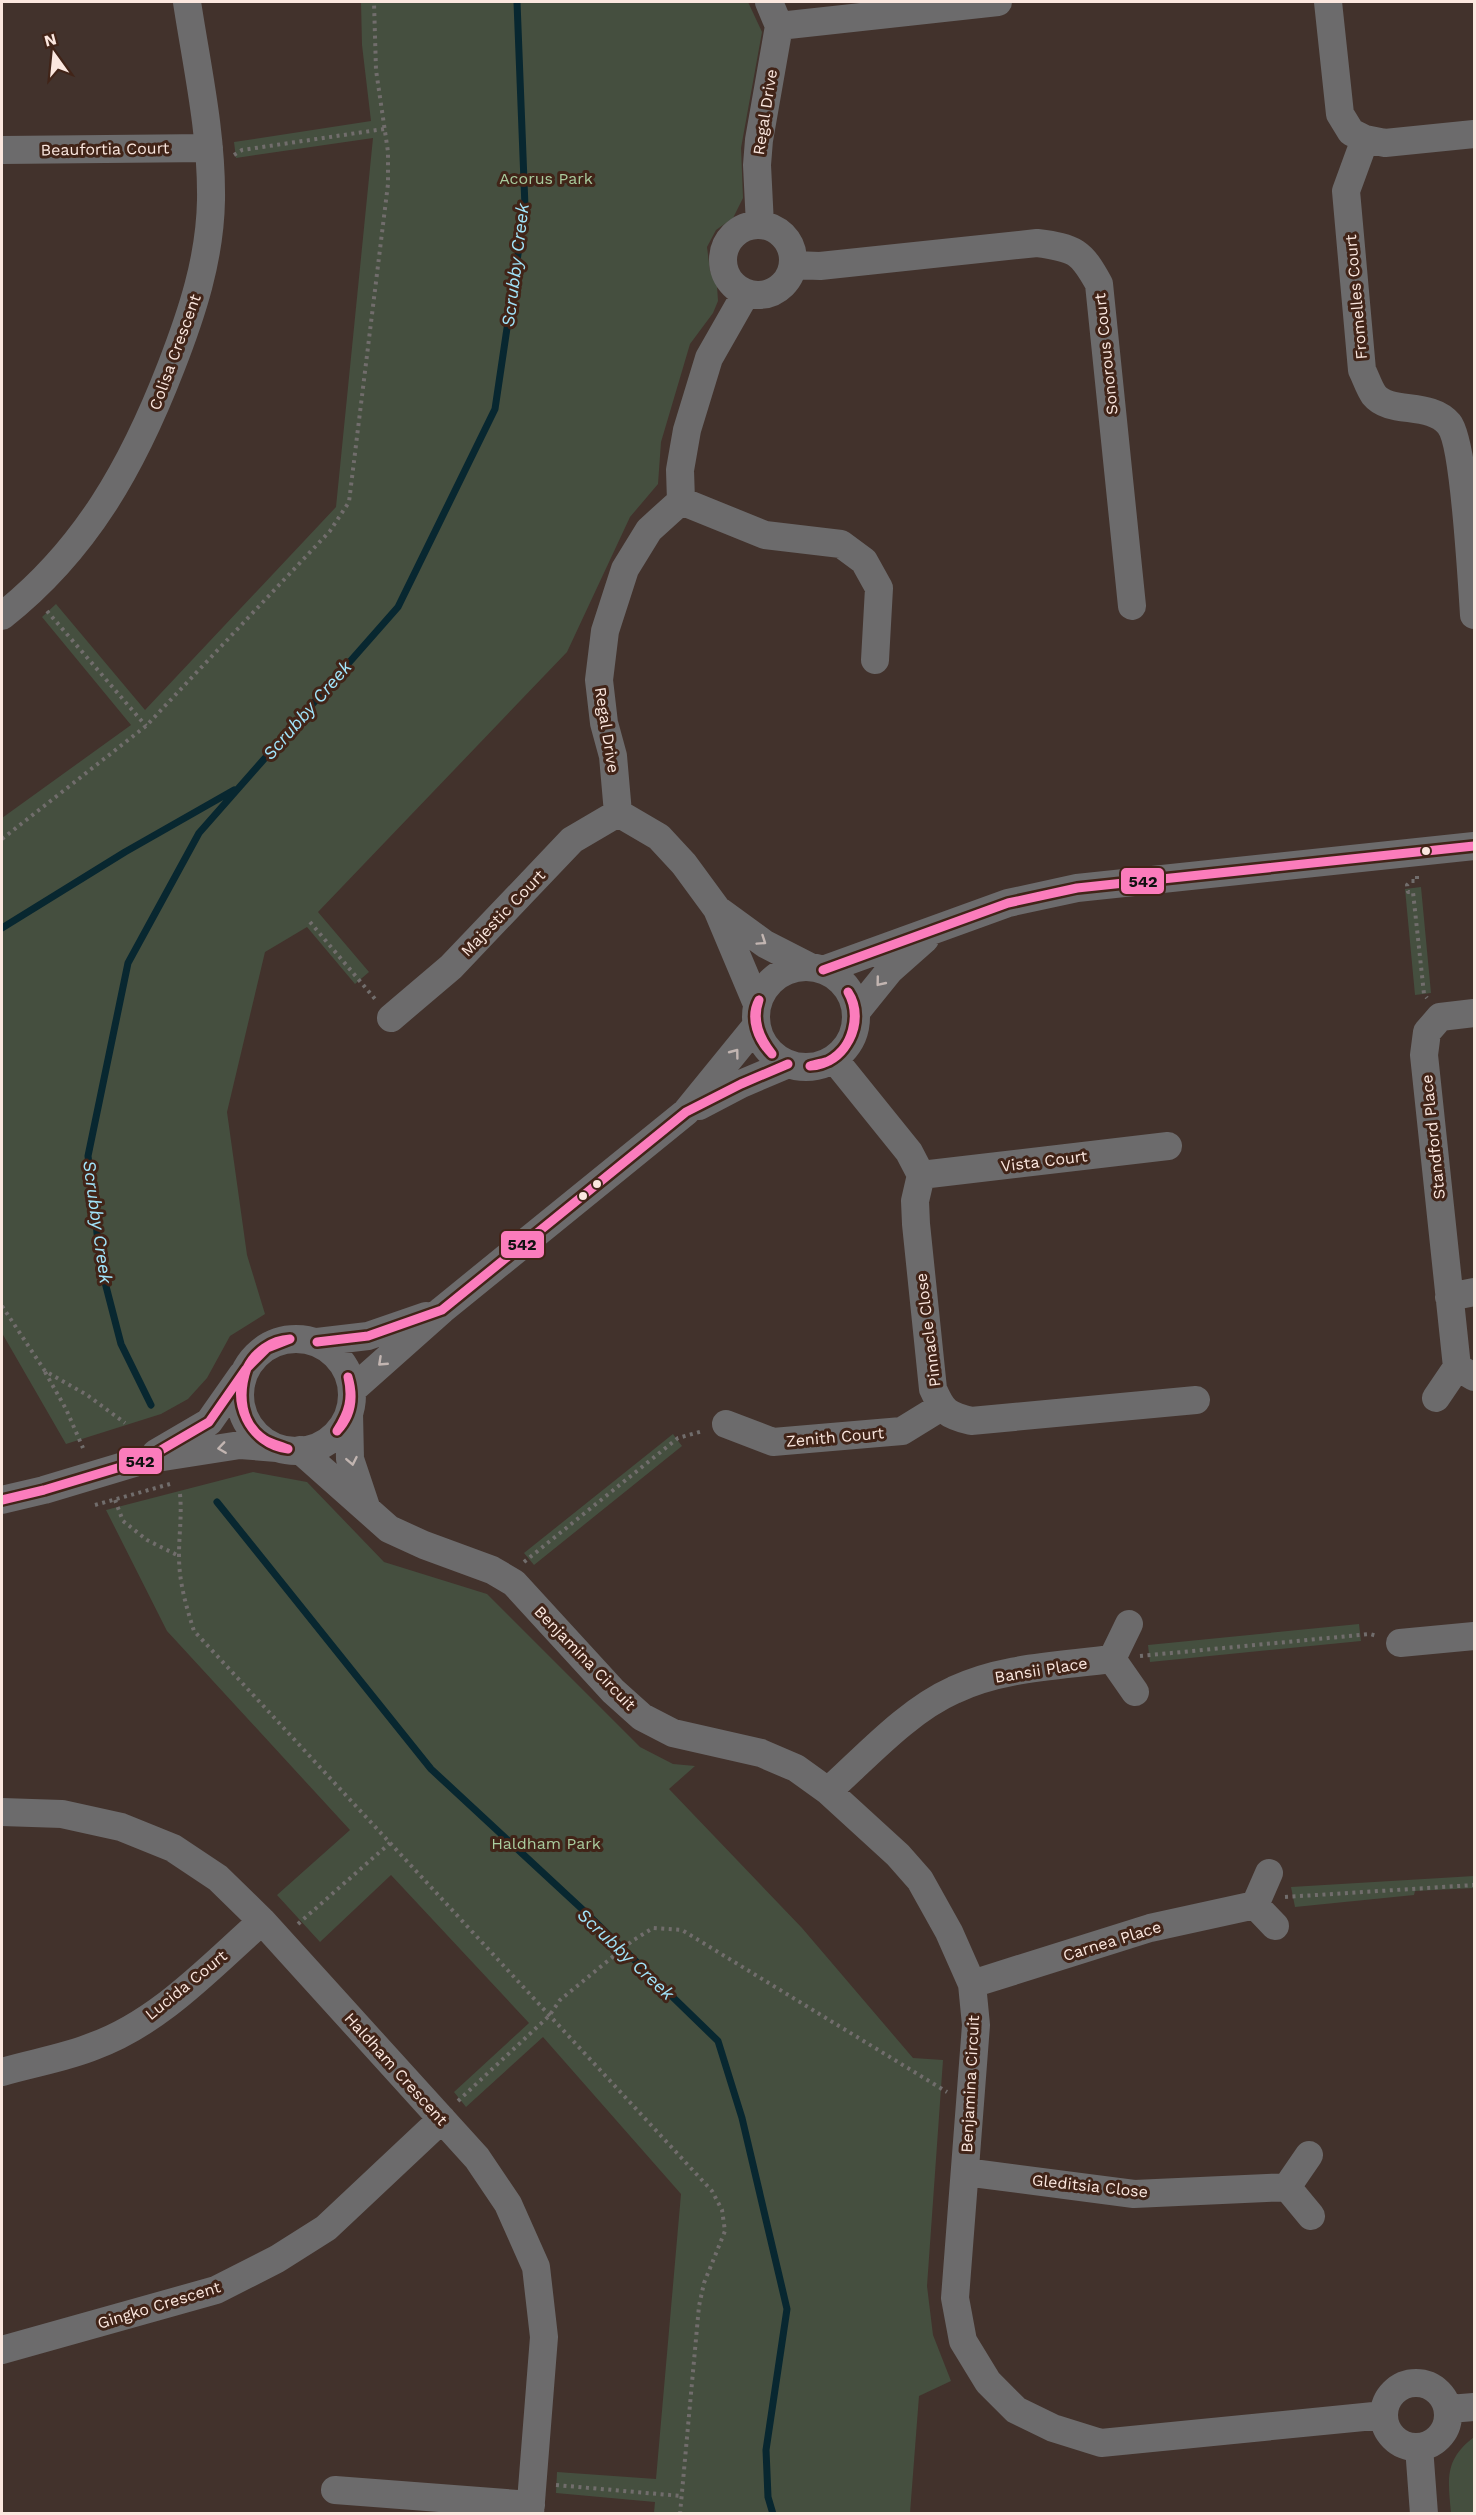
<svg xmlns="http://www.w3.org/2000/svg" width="1476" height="2515" viewBox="0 0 1476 2515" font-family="'Work Sans',sans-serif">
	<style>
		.green { fill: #454f3f }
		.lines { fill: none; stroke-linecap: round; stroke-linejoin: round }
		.stream { stroke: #082730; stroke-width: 7 }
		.path { stroke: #716d6c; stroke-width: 4; stroke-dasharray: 3 4.5; stroke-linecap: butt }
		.minor { stroke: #6c6b6c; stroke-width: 28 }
		.bus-1-casing { stroke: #412418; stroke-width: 14 }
		.bus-1 { stroke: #fb7cbc; stroke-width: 9 }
		.oneway { stroke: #c2b5b1 }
		.bus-dot { fill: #fbe7df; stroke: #412418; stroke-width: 2 }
		.labels { text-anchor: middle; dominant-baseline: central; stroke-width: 6; stroke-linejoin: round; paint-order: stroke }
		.street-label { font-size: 16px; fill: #fbe7df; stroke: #412418 }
		.park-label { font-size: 16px; fill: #a9cc9e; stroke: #412418 }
		.water-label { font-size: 18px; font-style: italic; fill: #a1e4fb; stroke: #412418 }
		.line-badge { stroke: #412418; stroke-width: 2 }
		.pale-badge-label { font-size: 16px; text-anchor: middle; font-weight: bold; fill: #111 }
	</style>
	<rect width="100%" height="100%" fill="#42322c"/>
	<path class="green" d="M361 2H748L762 32 741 148 743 198 733 218 716 230 707 247 710 271 717 286 718 301 713 313 690 344 661 442 658 484 630 517 567 652 318 912 369 972 355 984 307 927 265 952 227 1112 247 1255 265 1314 230 1336 207 1378 188 1399 161 1414 66 1444 2 1333V818L131 725 42 617 56 604 145 710 336 507 373 138 236 158 234 142 371 121 362 45Z
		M1421 887 1431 993 1415 995 1405 889Z
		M673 1434 682 1446 534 1565 524 1553Z
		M253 1472 307 1482 384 1562 487 1594 640 1747 673 1764 695 1766 669 1789 802 1928 913 2058 943 2060 927 2286 933 2335 951 2381 919 2396 910 2513H654L655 2502 556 2493 557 2472 656 2479 681 2194 543 2037 466 2107 454 2092 529 2023 391 1875 320 1942 277 1895 350 1830 167 1631 106 1510Z
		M1359 1624 1361 1641 1150 1662 1148 1645Z
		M1474 1876V1888L1415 1891 1414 1895 1295 1907 1291 1887Z
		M1474 2437V2513H1451C1448 2479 1444 2460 1474 2437Z"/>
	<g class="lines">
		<path class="stream" d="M2 928 125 852 234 790
			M151 1405 121 1344 101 1267 88 1156 128 963 199 833 398 607 495 409 525 207 517 2
			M217 1502 431 1769 582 1909 718 2041 742 2118 787 2309 766 2450 768 2497 773 2514"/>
		<path class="path" d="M234 155 242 150 384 129
			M47 611 146 726
			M2 839 146 726 330 531 349 502 388 184V152L376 70 374 2
			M1417 876V881H1411L1407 885 1408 892H1413L1424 994 1427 998
			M310 922 375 999
			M2 1306 45 1371 87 1395 125 1423
			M45 1372 66 1409 83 1448
			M180 1494C182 1517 179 1533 179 1556 179 1582 186 1606 194 1631L712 2191 722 2210 725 2231 704 2283 699 2306 680 2514
			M115 1500 123 1521 147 1540 179 1556
			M95 1505 170 1484
			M524 1562 678 1438 703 1431
			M1140 1656 1370 1634 1377 1636
			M1285 1897 1474 1885
			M298 1924 390 1843
			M458 2101 549 2016 560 2000 632 1941 653 1928 682 1930 947 2092
			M556 2485 681 2496"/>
		<path class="minor" d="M1328 2 1340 114 1351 132 1365 139 1385 143 1474 134
			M779 26 998 2
			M1365 139 1346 191 1362 370C1366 378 1369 388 1374 395 1390 415 1430 401 1449 424 1464 442 1472 584 1474 615
			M2 150 209 148
			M760 225 757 165 759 140 779 26 769 2
			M723 260a35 35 0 1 1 70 0a35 35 0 1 1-70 0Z
			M793 265 820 266 1037 243C1075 248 1081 251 1099 284L1132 606
			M746 293 709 358 687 430 680 470 681 501 649 530 625 569 605 631 599 680 604 723 613 756 618 813 659 837 684 864 717 909 757 1004
			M681 501 765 535 841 544 864 561 879 588 875 660
			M2 616C86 550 133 465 171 367 192 313 210 259 211 200 212 134 197 67 187 2
			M717 909 765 944 810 967
			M756 1017a50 50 0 1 1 100 0a50 50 0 1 1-100 0Z
			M823 970 1008 903 1077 888 1474 846
			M856 1012 890 970 925 939
			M391 1018 451 967 572 840 618 813
			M834 1059 909 1152 921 1175 915 1201 916 1224 933 1389C943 1412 947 1415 971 1421L1196 1400
			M699 1106 741 1084 788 1064
			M921 1175 1168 1146
			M1449 1297 1474 1292
			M240 1395a56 56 0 1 1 112 0a56 56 0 1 1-112 0Z
			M317 1342 368 1336 426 1316
			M1457 1367 1424 1055 1427 1032 1440 1017 1474 1013
			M352 1390 442 1310 686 1112 756 1026
			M1436 1398 1457 1367 1474 1377
			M349 1413 350 1459 366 1507
			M726 1424 773 1442 902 1431 941 1407
			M300 1450 389 1529 424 1545 492 1570 514 1583 613 1691 642 1717 673 1733 761 1753 796 1768 828 1791 898 1855 920 1880 949 1932 972 1984 976 2025 955 2298 963 2341 988 2382 1016 2410 1053 2428 1101 2443 1384 2415
			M156 1453 209 1422 242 1375
			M2 1500 44 1490 144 1460 240 1445 277 1448
			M1129 1624 1112 1659 1135 1692
			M1400 1643 1474 1636
			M828 1791C866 1757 907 1711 954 1690 1002 1667 1059 1666 1112 1659
			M2 1812 62 1814 121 1827 173 1848 218 1878 262 1921 477 2158 508 2204 536 2267 544 2337 530 2514
			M1269 1873 1255 1905 1275 1926
			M972 1984 1150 1928 1255 1905
			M2 2072C32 2063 65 2058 94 2046 160 2022 211 1966 262 1921
			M1309 2155 1287 2187 1311 2216
			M965 2172 1134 2194 1287 2187
			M2 2350 216 2290 277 2259 326 2228 442 2119
			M1384 2415a32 32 0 1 1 64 0a32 32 0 1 1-64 0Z
			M1449 2409 1474 2407
			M1419 2447 1424 2514
			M335 2490 531 2505"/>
		<defs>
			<path id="bus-1" d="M823 970 1008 903 1077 888 1474 846
				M759 1000C752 1020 759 1037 772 1054
				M759 1000C749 1018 758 1040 772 1054
				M810 1066C816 1064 823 1063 829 1061 853 1048 861 1015 848 992
				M810 1066C844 1065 868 1022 848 992
				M317 1342 368 1336 442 1310 686 1112 741 1084 788 1064
				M247 1368C238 1394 240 1424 265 1440 272 1444 281 1446 288 1449
				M247 1368C229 1400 250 1445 288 1449
				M247 1368C255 1352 271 1340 290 1339
				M247 1368 267 1348 290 1339
				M337 1431C349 1412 353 1399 348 1377
				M337 1431C352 1415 354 1397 348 1377
				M2 1500 44 1490 144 1460 209 1422 246 1369"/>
		</defs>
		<use href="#bus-1" class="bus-1-casing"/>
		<use href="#bus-1" class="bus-1"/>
	</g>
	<defs><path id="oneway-chevron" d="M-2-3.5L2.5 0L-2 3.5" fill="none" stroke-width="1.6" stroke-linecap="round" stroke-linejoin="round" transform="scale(1.5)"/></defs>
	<g class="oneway">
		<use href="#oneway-chevron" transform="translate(762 941) rotate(34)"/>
		<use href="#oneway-chevron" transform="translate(880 982) rotate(129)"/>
		<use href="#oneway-chevron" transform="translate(735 1053) rotate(-53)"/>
		<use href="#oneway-chevron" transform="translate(382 1362) rotate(137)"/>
		<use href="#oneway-chevron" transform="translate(222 1448) rotate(172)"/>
		<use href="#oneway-chevron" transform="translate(352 1461) rotate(79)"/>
	</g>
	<g class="bus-dot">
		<circle cx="1426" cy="851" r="5"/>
		<circle cx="597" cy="1184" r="5"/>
		<circle cx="583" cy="1196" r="5"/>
	</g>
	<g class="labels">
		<g class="street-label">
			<text transform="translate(765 112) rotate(-81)">Regal Drive</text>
			<text transform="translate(105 149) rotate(-1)">Beaufortia Court</text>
			<text transform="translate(1356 297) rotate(-95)">Fromelles Court</text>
			<text transform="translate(175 352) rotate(-70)">Colisa Crescent</text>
			<text transform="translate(1106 354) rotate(-96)">Sonorous Court</text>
			<text transform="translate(607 730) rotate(81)">Regal Drive</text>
			<text transform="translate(503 913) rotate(-46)">Majestic Court</text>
			<text transform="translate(1433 1137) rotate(-96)">Standford Place</text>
			<text transform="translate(1044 1161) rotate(-7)">Vista Court</text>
			<text transform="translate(928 1330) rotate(-97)">Pinnacle Close</text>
			<text transform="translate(835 1437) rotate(-5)">Zenith Court</text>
			<text transform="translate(585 1658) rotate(46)">Benjamina Circuit</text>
			<text transform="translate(1041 1670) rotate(-9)">Bansii Place</text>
			<text transform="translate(1112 1941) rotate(-17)">Carnea Place</text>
			<text transform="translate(186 1985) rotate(-39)">Lucida Court</text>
			<text transform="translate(396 2069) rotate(48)">Haldham Crescent</text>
			<text transform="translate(970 2084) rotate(-87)">Benjamina Circuit</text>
			<text transform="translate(1090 2186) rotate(6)">Gleditsia Close</text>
			<text transform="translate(159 2305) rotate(-17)">Gingko Crescent</text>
		</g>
		<g class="park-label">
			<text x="546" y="178">Acorus Park</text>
			<text x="546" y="1843">Haldham Park</text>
		</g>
		<g class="water-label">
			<text transform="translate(515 265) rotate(-83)">Scrubby Creek</text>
			<text transform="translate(307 710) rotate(-49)">Scrubby Creek</text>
			<text transform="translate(98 1222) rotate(82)">Scrubby Creek</text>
			<text transform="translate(626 1954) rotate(43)">Scrubby Creek</text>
		</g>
	</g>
	<g class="line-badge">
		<rect x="1120" y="867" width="45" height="28" rx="6" fill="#fb7cbc"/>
		<rect x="500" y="1230" width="45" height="29" rx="6" fill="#fb7cbc"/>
		<rect x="118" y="1447" width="45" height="28" rx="6" fill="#fb7cbc"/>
	</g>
	<g class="pale-badge-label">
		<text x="1143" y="887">542</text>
		<text x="522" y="1250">542</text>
		<text x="140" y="1467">542</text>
	</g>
	<rect width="1476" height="2515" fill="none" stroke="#fbe7df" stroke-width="6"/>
	<g transform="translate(54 54) rotate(345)" stroke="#412418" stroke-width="4.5" paint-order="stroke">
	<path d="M0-4.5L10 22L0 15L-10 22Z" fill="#fbe7df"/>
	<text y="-9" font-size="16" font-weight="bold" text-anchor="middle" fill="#fbe7df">N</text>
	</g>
</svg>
